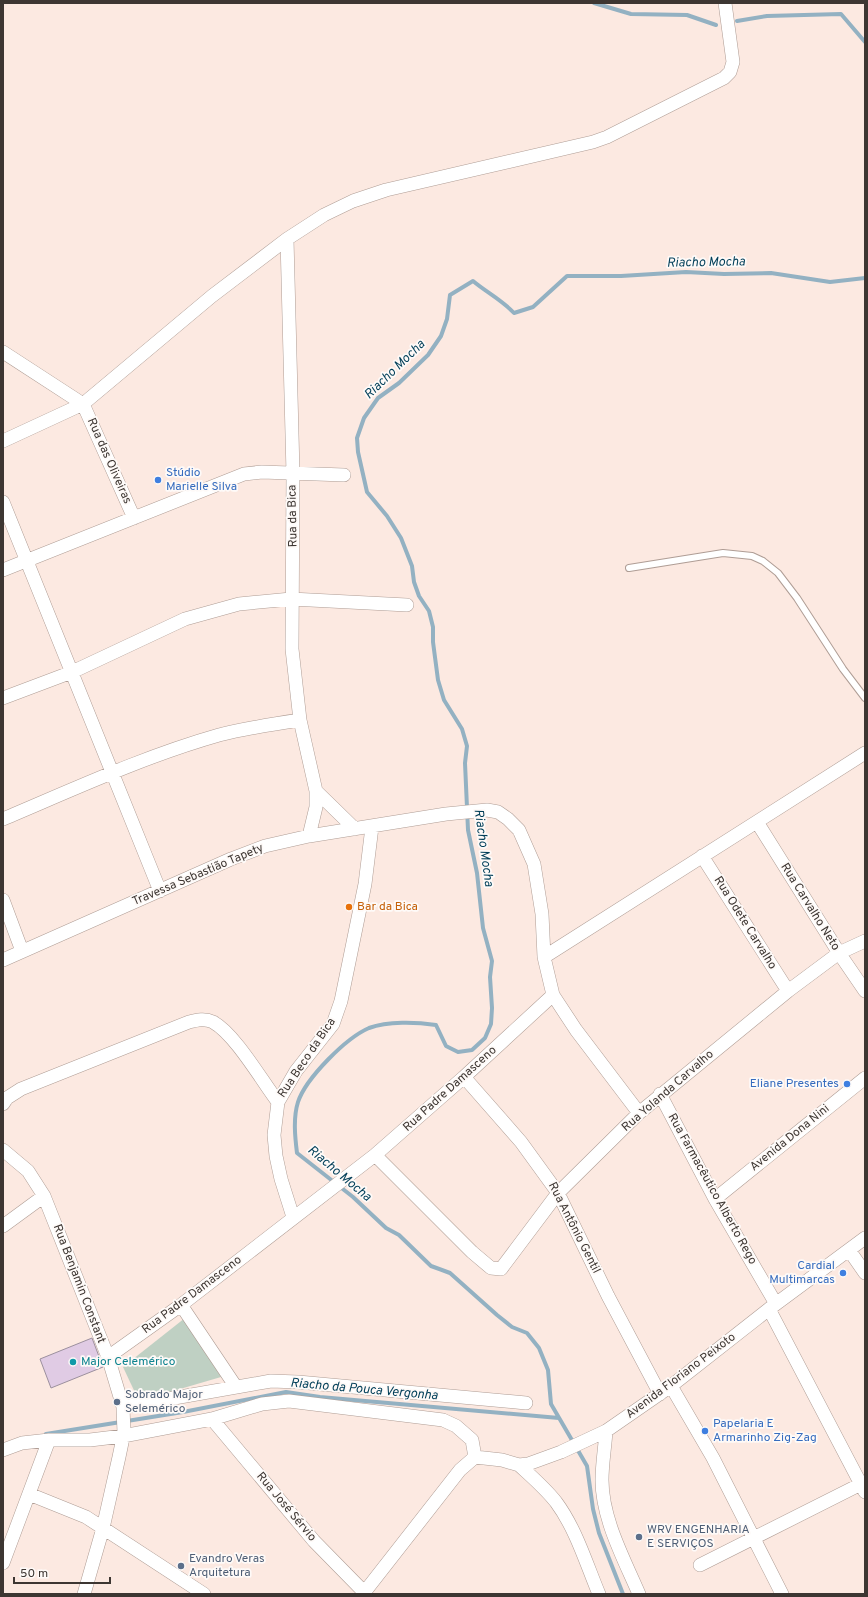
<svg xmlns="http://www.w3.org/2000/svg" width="868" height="1597" viewBox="0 0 868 1597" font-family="Overpass,sans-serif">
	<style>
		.green { fill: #bfd0c3 }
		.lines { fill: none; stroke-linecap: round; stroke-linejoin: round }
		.stream { stroke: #93b1c2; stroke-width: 4 }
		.building { fill: #e0cbe4; stroke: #9c909e }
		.service-casing { stroke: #af9d95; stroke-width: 8 }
		.minor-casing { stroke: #af9d95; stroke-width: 14 }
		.service { stroke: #fff; stroke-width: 6 }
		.minor { stroke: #fff; stroke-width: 13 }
		.shop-dot { fill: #3f7fe0; stroke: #fefaf8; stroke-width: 1.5 }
		.food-dot { fill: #e8710a; stroke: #fefaf8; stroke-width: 1.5 }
		.culture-dot { fill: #0f9aa8; stroke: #fefaf8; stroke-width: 1.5 }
		.service-dot { fill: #5c6f8a; stroke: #fefaf8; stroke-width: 1.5 }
		.labels { text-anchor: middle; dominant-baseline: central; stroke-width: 3.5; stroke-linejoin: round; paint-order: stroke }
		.street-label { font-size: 12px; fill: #3d3632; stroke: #fefaf8 }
		.shop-label { font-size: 12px; fill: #366cbe; stroke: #fefaf8; text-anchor: start }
		.food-label { font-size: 12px; fill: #c56008; stroke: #fefaf8; text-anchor: start }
		.culture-label { font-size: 12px; fill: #0d838f; stroke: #fefaf8; text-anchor: start }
		.service-label { font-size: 12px; fill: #4e5e75; stroke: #fefaf8; text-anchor: start }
		.water-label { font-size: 13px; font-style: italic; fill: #013e58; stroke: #fefaf8 }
	</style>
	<rect width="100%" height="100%" fill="#fce9e1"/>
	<path class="green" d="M185 1318 221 1377 139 1401 123 1367Z"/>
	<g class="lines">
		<path class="stream" d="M594 3 631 14 687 15 716 25
			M737 21 767 16 841 14 865 42
			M46 1434 183 1412 286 1392 320 1397 559 1418
			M623 1594 599 1533 593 1509 587 1466 551 1404 548 1370 539 1348 527 1333 512 1327 497 1315 450 1273 431 1266 399 1235 386 1228 353 1197 297 1153C295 1137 293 1118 298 1102 306 1078 346 1038 369 1028 388 1021 416 1022 436 1025L446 1046 458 1052 472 1050 485 1038 491 1024 492 1008 490 977 492 961 483 928 477 873 468 830 465 763 467 746 462 729 444 700 438 680 433 642V627L429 611 419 596 414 582 412 566 401 538 387 516 367 492 358 452 357 438 364 418 378 398 399 383 428 355 441 336 447 319 450 295 473 281C486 292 502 300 514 313L533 307 567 276H621L686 272 724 274 771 273 830 282 865 278"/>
	</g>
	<path class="building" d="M92 1338 103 1367 51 1388 40 1359Z"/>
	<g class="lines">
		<defs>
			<path id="service" d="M629 568 723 553 752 556 763 561 778 573 797 598 843 669 865 698"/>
			<path id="minor" d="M287 239 293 473 292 649 300 720 316 791V807L309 836
				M3 352 83 404 134 518
				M3 441 83 404 212 296 287 239 324 215 353 201 386 190 593 142 607 137 724 78 730 72 733 62 725 3
				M3 502 160 891
				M3 570 244 474 262 472 344 475
				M3 698 72 672 185 619 239 604 291 599 407 605
				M316 791 355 829
				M3 819C74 789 145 756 219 735 246 728 273 724 300 720
				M757 822 839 953 865 991
				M702 856 788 991
				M3 900 22 951
				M544 957 865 753
				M3 960 231 859 265 846 309 836 446 814 487 810 498 812 508 819 519 830 534 864 542 914 544 957 553 995 576 1030 639 1113
				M464 1077 521 1142 558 1193 608 1296 660 1394
				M660 1094 715 1199 776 1304
				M3 1104 7 1098 21 1089 189 1022C197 1020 205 1018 213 1022 235 1034 262 1081 278 1102
				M3 1150 28 1171 44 1196 108 1357 123 1407 124 1433 119 1457 103 1528 84 1594
				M375 1155 472 1252 491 1268 501 1269 558 1193 639 1113 788 991 839 953 865 941
				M715 1199 865 1078
				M293 1217 281 1179 276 1156 274 1135 278 1102 296 1071 333 1024 341 1001 365 884 372 827
				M3 1226 44 1196
				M849 1250 865 1273
				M181 1305 236 1387
				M769 1309 865 1492
				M108 1357 181 1305 375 1155 464 1077 553 995
				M671 1386 713 1458 782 1594
				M123 1407 271 1381 298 1382 526 1403
				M212 1419 314 1541 364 1592
				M606 1431C605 1447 602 1464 602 1480 602 1519 624 1559 639 1594
				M3 1450 22 1443 49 1440H90L123 1436 212 1419 262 1404 289 1401 443 1420 456 1426 472 1440 475 1457
				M475 1457 502 1460 519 1465 528 1464 561 1452 606 1431 671 1386 769 1309 865 1238
				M519 1465C532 1477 545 1488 556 1502 576 1529 586 1563 599 1594
				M29 1494 86 1517 204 1594
				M3 1563 49 1440
				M700 1565 865 1482
				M363 1594 460 1470 475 1457"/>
		</defs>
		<use href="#service" class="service-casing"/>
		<use href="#minor" class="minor-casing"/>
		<use href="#service" class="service"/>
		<use href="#minor" class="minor"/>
	</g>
	<g class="shop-dot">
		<circle cx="158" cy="480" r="4"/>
		<circle cx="847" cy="1084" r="4"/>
		<circle cx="843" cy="1273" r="4"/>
		<circle cx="705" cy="1431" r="4"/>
	</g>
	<circle class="food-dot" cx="349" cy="907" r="4"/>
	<circle class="culture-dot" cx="73" cy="1362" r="4"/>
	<g class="service-dot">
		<circle cx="117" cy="1402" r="4"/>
		<circle cx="639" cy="1537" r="4"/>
		<circle cx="181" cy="1566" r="4"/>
	</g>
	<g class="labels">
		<g class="street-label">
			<text transform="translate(109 461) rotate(66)">Rua das Oliveiras</text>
			<text transform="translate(293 516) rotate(-91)">Rua da Bica</text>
			<text transform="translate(198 875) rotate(-23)">Travessa Sebastião Tapety</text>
			<text transform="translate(810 907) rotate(58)">Rua Carvalho Neto</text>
			<text transform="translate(745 923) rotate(58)">Rua Odete Carvalho</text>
			<text transform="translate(307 1058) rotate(-56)">Rua Beco da Bica</text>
			<text transform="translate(450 1089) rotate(-42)">Rua Padre Damasceno</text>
			<text transform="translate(668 1091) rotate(-41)">Rua Yolanda Carvalho</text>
			<text transform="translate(790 1138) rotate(-39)">Avenida Dona Nini</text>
			<text transform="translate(712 1189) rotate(61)">Rua Farmacêutico Alberto Rego</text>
			<text transform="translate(574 1228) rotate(63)">Rua Antônio Gentil</text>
			<text transform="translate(79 1284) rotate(69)">Rua Benjamin Constant</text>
			<text transform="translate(192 1295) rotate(-37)">Rua Padre Damasceno</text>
			<text transform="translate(681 1376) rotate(-37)">Avenida Floriano Peixoto</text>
			<text transform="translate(286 1507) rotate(50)">Rua José Sérvio</text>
		</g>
		<g class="shop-label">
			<text x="166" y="473">Stúdio<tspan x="166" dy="14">Marielle Silva</tspan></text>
			<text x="839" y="1084" text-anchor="end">Eliane Presentes</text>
			<text x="835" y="1266" text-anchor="end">Cardial<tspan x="835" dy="14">Multimarcas</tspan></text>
			<text x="713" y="1424">Papelaria E<tspan x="713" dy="14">Armarinho Zig-Zag</tspan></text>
		</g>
		<g class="food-label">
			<text x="357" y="907">Bar da Bica</text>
		</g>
		<g class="culture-label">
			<text x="81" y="1362">Major Celemérico</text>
		</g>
		<g class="service-label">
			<text x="125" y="1395">Sobrado Major<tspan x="125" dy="14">Selemérico</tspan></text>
			<text x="647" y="1530">WRV ENGENHARIA<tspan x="647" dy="14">E SERVIÇOS</tspan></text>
			<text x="189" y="1559">Evandro Veras<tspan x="189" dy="14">Arquitetura</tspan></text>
		</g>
		<g class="water-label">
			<text transform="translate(706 263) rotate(-1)">Riacho Mocha</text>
			<text transform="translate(395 370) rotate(-44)">Riacho Mocha</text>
			<text transform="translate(483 848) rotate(82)">Riacho Mocha</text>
			<text transform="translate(339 1174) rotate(40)">Riacho Mocha</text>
			<text transform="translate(364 1390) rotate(5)">Riacho da Pouca Vergonha</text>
		</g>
	</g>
	<rect width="868" height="1597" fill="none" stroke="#3d3632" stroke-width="8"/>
	<path d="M14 1577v6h96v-6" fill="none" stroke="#3d3632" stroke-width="2"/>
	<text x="20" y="1577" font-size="12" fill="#3d3632" stroke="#fefaf8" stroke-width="3" paint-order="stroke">50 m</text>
</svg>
